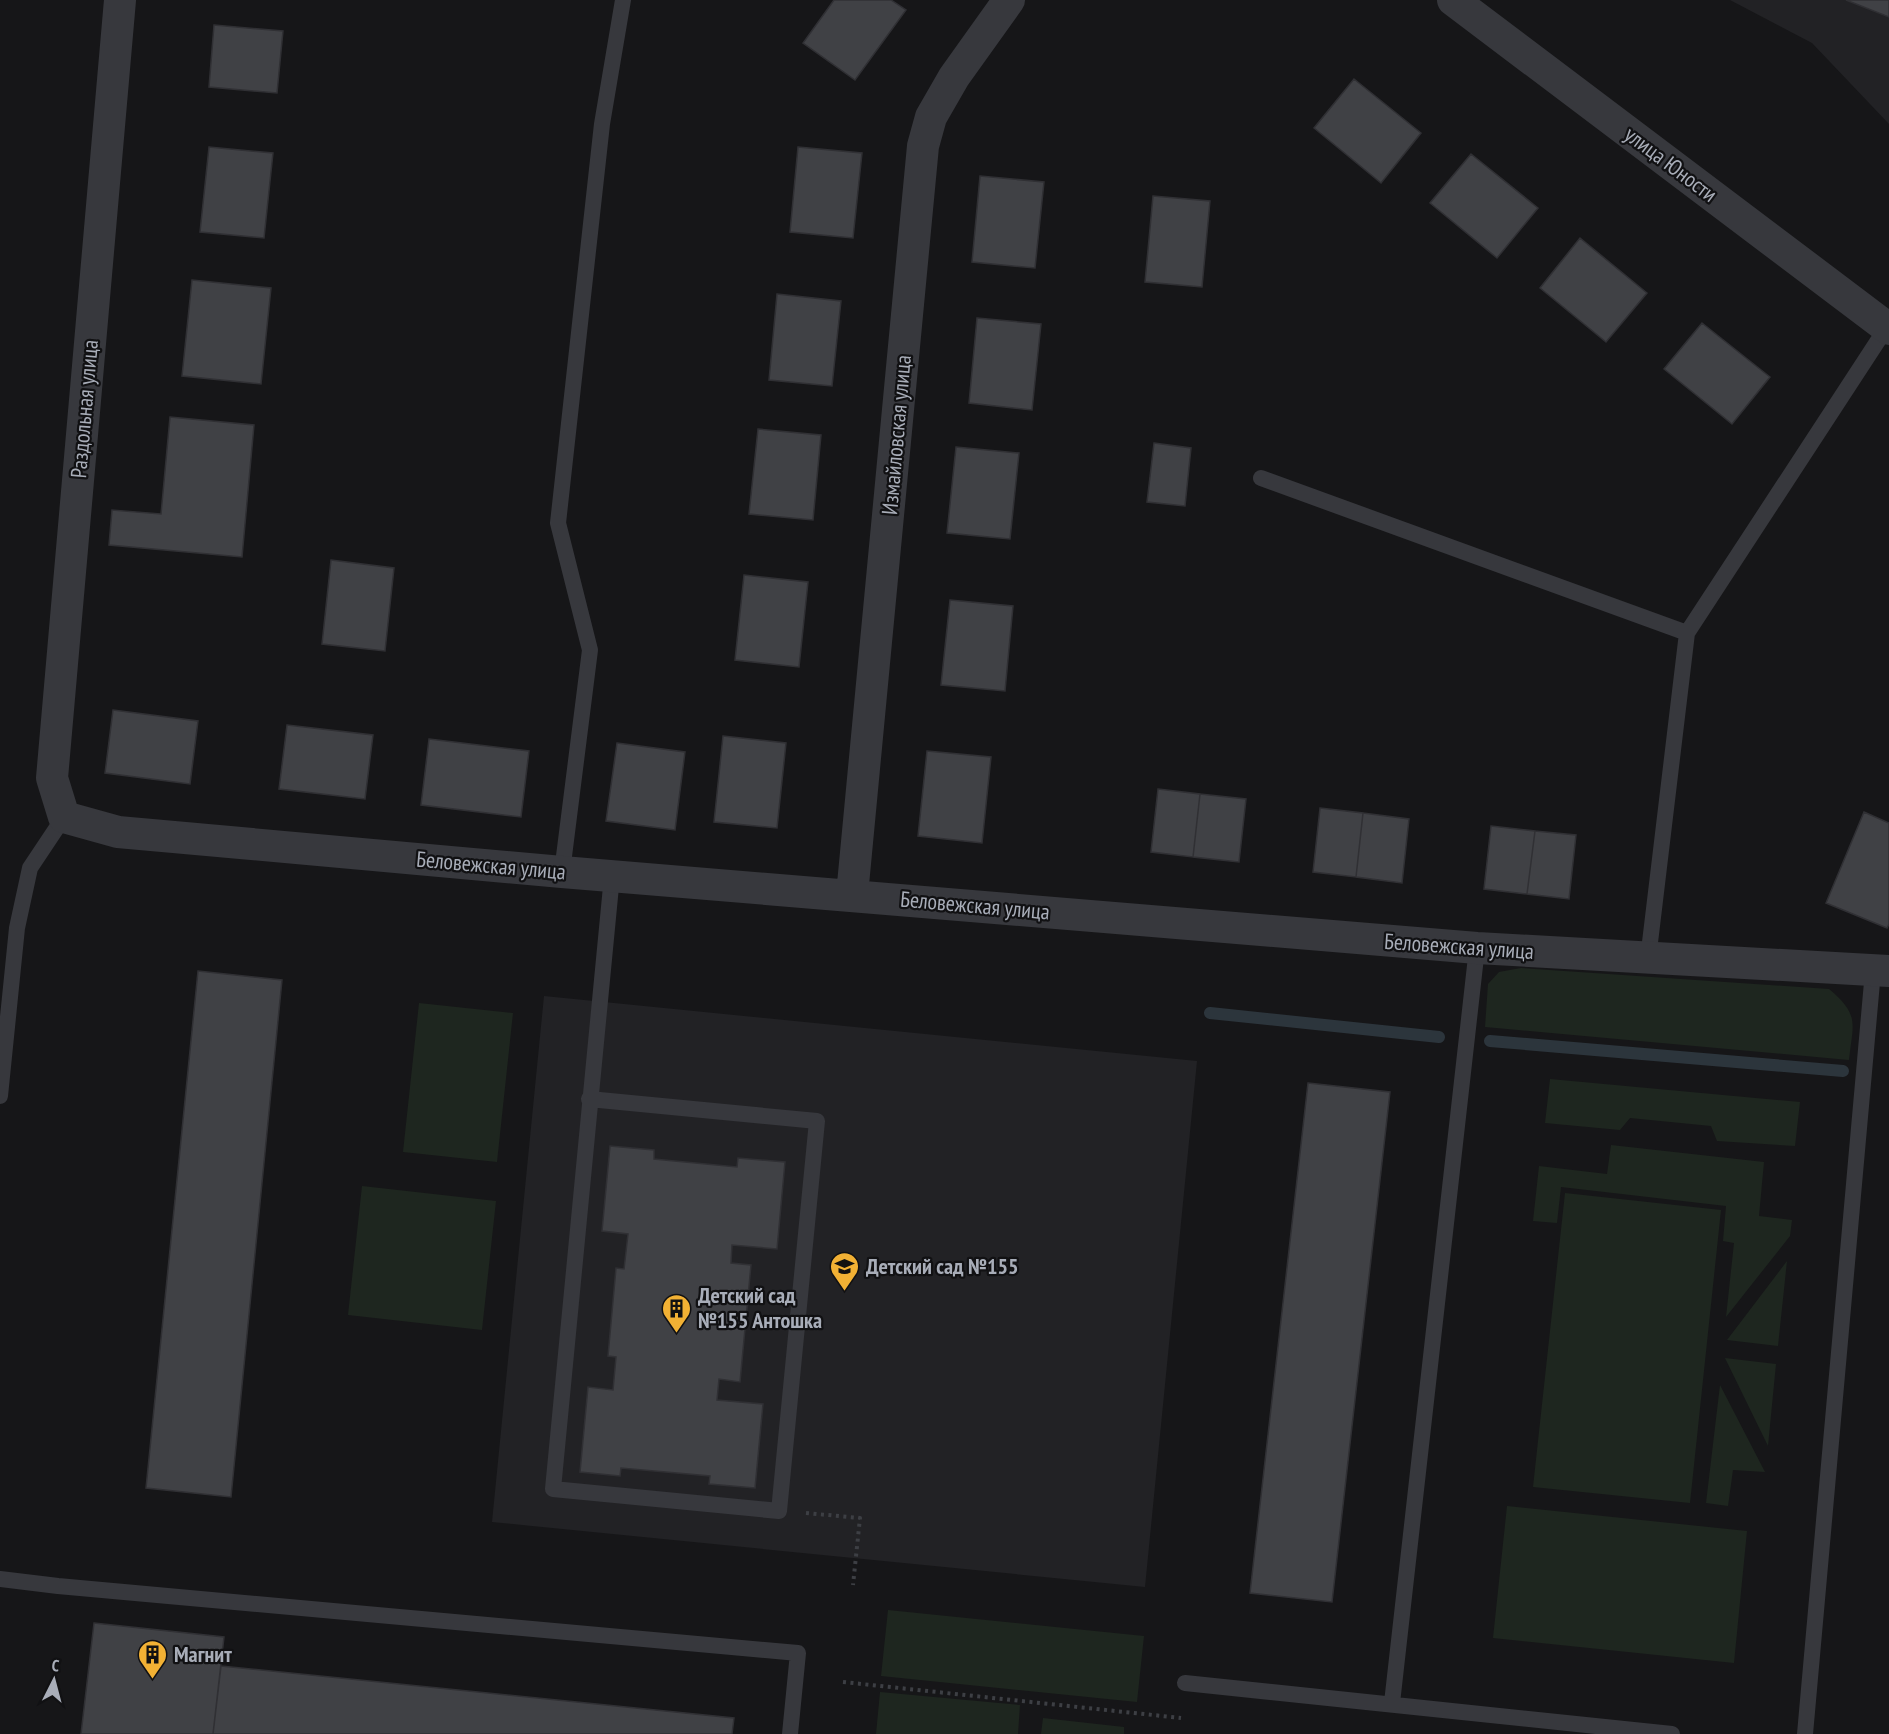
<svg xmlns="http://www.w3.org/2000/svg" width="1889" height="1734" viewBox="0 0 1889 1734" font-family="'PT Sans Narrow',sans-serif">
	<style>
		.built { fill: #222225 }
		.green { fill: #1e261f }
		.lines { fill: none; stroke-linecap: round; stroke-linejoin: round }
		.stream { stroke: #2c353c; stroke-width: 12 }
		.building { fill: #404145; stroke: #303034; stroke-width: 1.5 }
		.path { stroke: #3d3f44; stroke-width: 4; stroke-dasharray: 3 4.5; stroke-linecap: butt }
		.service { stroke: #37383d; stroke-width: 16 }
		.minor { stroke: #37383d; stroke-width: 32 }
		.labels { text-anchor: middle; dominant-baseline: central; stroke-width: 4.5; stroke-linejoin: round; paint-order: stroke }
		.street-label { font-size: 22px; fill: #a8adb8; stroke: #111113 }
		.poi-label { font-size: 22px; font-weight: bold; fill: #a8adb8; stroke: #111113; text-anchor: start }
	</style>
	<rect width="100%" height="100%" fill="#161618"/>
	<path class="built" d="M1730 0H1889V124L1812 43Z
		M544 996 1197 1061 1145 1587 492 1522Z"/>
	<path class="green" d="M1521 968 1829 989C1860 1015 1853 1023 1849 1060L1485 1027 1488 984 1499 972Z
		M419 1003 513 1013 497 1162 403 1152Z
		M1550 1079 1800 1102 1795 1146 1717 1141 1711 1126 1630 1118 1620 1130 1545 1123Z
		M1611 1145 1764 1162 1759 1216 1792 1220 1790 1236 1726 1317 1734 1243 1723 1241 1726 1206 1561 1187 1557 1223 1533 1221 1539 1166 1607 1174Z
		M362 1186 496 1201 482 1330 348 1315Z
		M1565 1193 1721 1210 1690 1503 1533 1487Z
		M1787 1261 1778 1346 1727 1340Z
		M1725 1358 1776 1364 1768 1446Z
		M1720 1385 1765 1472 1733 1470 1728 1506 1706 1503Z
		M1507 1506 1747 1531 1734 1663 1493 1638Z
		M888 1610 1144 1636 1137 1702 881 1676Z
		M880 1692 1020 1705 1018 1734H876Z
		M1043 1718 1124 1727V1734H1041Z"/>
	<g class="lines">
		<path class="stream" d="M1210 1013 1439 1037
			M1490 1041 1843 1071"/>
	</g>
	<path class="building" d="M834 0H891L906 10 855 80 803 43Z
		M1846 0H1889V17Z
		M214 25 283 31 277 93 209 87Z
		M1354 79 1421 133 1381 183 1314 128Z
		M209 147 273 153 264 238 200 232Z
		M798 147 862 153 853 238 790 232Z
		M1471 154 1538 208 1497 258 1430 203Z
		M980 176 1044 182 1035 268 972 262Z
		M1153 196 1210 201 1202 287 1145 282Z
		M1580 238 1647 293 1606 342 1540 288Z
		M192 280 271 288 261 384 182 376Z
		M777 294 841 301 832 386 769 380Z
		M977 318 1041 324 1032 410 969 403Z
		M1702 323 1770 377 1732 424 1664 369Z
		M170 417 254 425 242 557 109 545 112 510 161 514Z
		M758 429 821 435 813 520 749 514Z
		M1154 443 1191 448 1185 506 1147 502Z
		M956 447 1019 453 1010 539 947 533Z
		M331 560 394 568 385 651 322 644Z
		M744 575 808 582 799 667 735 660Z
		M950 600 1013 606 1005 691 941 685Z
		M113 710 198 721 190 784 105 773Z
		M287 725 373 735 365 799 279 789Z
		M723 736 786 743 777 828 714 822Z
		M429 739 529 751 521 817 421 805Z
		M617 743 685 752 675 830 606 821Z
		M927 751 991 757 982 843 918 836Z
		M1158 789 1200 794 1193 857 1151 852Z
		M1200 794 1246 799 1239 862 1193 857Z
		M1320 808 1363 813 1356 877 1313 872Z
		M1864 812 1889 823V924L1887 928 1826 903Z
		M1363 813 1409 819 1402 883 1356 877Z
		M1491 826 1535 831 1527 894 1484 889Z
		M1535 831 1576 835 1569 899 1527 894Z
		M198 971 282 980 231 1497 146 1488Z
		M1308 1083 1390 1092 1332 1602 1250 1593Z
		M610 1146 654 1150V1159L737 1167 738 1158 785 1162 777 1249 732 1245 731 1263 751 1265 740 1382 719 1379 717 1400 763 1404 755 1488 709 1484 710 1476 621 1468 620 1476 580 1472 588 1387 613 1390 616 1357 608 1356 616 1268 624 1269 628 1234 602 1231Z
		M94 1623 224 1637 213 1734H81Z
		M221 1666 734 1718 732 1734H213Z"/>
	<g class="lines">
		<path class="path" d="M806 1513 860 1518 853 1585
			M843 1682 1181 1718"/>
		<path class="service" d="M1261 478 1687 633 1648 959
			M1687 633 1887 327
			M562 872 590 650 558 523 602 124 623 0
			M0 1096 17 928 30 868 64 817
			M589 1099 817 1121 779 1511 553 1489 612 876
			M0 1579 58 1586 798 1653 790 1734
			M1185 1683 1672 1734
			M1392 1703 1477 948
			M1805 1734 1873 971"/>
		<path class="minor" d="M120 0 52 778 64 817 118 832 562 872 1477 948 1889 971
			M1453 0 1889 329
			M852 895 923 146 931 117 954 77 1009 0"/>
	</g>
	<defs>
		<symbol id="school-pin" viewBox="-11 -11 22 30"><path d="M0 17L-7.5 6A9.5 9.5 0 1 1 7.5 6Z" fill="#f2b134" stroke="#111113"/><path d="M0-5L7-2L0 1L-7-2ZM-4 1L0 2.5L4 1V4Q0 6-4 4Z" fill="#111"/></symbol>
		<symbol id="building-pin" viewBox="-11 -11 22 30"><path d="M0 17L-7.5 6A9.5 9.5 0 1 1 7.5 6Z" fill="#f2b134" stroke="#111113"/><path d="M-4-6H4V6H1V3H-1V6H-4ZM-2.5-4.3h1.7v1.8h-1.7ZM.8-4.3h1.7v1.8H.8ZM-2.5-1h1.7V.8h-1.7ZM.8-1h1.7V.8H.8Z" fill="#111"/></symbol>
	</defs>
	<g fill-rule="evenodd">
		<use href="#school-pin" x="828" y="1250" width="33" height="45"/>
		<use href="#building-pin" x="660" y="1292" width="33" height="45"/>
		<use href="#building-pin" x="136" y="1638" width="33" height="45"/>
	</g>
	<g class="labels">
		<g class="street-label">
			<text transform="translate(1671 164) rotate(37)">улица Юности</text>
			<text transform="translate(84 409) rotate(-85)">Раздольная улица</text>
			<text transform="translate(896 435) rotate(-85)">Измайловская улица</text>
			<text transform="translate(491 865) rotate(5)">Беловежская улица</text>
			<text transform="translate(975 905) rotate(5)">Беловежская улица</text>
			<text transform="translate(1459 946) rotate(4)">Беловежская улица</text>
		</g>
		<g class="poi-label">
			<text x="866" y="1266">Детский сад №155</text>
			<text x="698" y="1295">Детский сад<tspan x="698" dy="25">№155 Антошка</tspan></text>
			<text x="174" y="1654">Магнит</text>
		</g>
	</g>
	<g transform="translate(54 1680) rotate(6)" stroke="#111113" stroke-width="4.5" paint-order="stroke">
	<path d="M0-4.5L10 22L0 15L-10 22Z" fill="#a8adb8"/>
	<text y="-9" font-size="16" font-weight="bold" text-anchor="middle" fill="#a8adb8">С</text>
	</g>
</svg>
